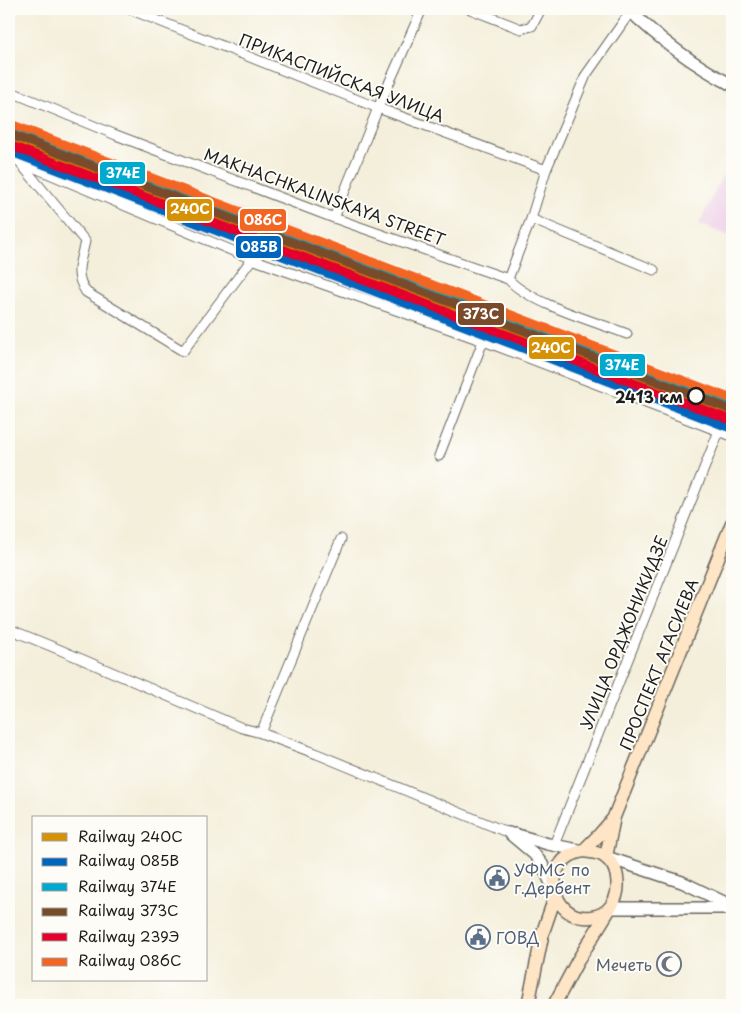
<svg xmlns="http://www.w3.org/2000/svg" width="741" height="1014" viewBox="0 0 741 1014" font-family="'Playpen Sans',sans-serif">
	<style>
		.built { fill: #eed0e8 }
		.railway { fill: #ccbed4 }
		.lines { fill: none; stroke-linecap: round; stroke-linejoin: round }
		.minor-casing { stroke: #68665f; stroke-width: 11 }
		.tertiary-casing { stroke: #68665f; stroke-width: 14 }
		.secondary-casing { stroke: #68665f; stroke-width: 15 }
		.minor { stroke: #fff; stroke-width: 9 }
		.tertiary { stroke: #fff; stroke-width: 11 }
		.secondary { stroke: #fee5c5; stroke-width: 12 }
		.rail { stroke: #1c1c1c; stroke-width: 3 }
		.rail-1-casing { stroke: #fdfcf7; stroke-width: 12 }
		.rail-2-casing { stroke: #fdfcf7; stroke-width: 12 }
		.rail-3-casing { stroke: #fdfcf7; stroke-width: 12 }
		.rail-4-casing { stroke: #fdfcf7; stroke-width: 12 }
		.rail-5-casing { stroke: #fdfcf7; stroke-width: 12 }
		.rail-6-casing { stroke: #fdfcf7; stroke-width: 12 }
		.rail-1 { stroke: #d69104; stroke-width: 9 }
		.rail-2 { stroke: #0065bd; stroke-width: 9 }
		.rail-3 { stroke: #00a9ce; stroke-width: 9 }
		.rail-4 { stroke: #7a4b2a; stroke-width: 9 }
		.rail-5 { stroke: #e4002b; stroke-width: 9 }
		.rail-6 { stroke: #f26522; stroke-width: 9 }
		.stop-dot { fill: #fdfcf7; stroke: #1c1c1c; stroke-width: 2.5 }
		.labels { text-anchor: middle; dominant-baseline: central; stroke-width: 4; stroke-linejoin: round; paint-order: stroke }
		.street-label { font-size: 16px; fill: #1c1c1c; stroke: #fdfcf7 }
		.stop-label { font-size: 16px; font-weight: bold; fill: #1c1c1c; stroke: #fdfcf7; text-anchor: end }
		.service-label { font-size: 16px; fill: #4e5e75; stroke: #fdfcf7; text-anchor: start }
		.worship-label { font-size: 16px; fill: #5b616d; stroke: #fdfcf7; text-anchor: end }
		.line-badge { stroke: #fdfcf7; stroke-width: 2 }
		.badge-label { font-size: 14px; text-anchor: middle; font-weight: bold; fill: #fff }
	</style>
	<rect width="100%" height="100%" fill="#fdfcf7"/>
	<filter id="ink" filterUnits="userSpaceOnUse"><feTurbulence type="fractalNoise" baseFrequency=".02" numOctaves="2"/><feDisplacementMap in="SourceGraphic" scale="10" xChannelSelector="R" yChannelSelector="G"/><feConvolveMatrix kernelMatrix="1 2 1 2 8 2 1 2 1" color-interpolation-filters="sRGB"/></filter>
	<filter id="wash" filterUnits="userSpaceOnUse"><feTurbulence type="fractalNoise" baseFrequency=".0096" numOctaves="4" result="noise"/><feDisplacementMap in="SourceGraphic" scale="20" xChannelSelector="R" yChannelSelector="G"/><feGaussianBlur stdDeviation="1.12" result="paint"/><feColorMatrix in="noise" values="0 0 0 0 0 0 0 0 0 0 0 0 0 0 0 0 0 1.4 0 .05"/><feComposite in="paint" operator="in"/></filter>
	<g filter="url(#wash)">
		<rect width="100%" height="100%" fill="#f4efdb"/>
		<path class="built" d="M732 156V237L699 224Z"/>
		<path class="railway" d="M9 121 732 399V427L130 203 9 153Z"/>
	</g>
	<g filter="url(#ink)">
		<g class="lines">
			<defs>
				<path id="minor" d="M129 9 378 108 546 170
					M470 9 521 29 532 26 541 9
					M9 91 116 135 334 218 508 279C529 303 596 322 627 334
					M9 157 252 259 489 343 732 436
					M21 164 85 241C81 262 73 272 86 292L183 351 252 259
					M334 218 378 108 422 9
					M531 219 654 270
					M508 279 531 219 546 170 586 75 631 11
					M439 456 483 341
					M9 629 58 649 242 728 261 733 317 754 509 833
					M261 733 341 539
					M554 845 719 431"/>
				<path id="tertiary" d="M628 9C659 39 694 65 732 85
					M509 833 534 854 542 864 555 892
					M514 834 548 844 583 851
					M606 857 682 882 732 906
					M610 908H723L731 910"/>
				<path id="secondary" d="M583 851C590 852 599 852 605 857 620 867 621 893 611 906 606 913 599 916 591 917 550 922 538 859 583 851Z
					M583 851 600 834 613 819
					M606 857 614 817 732 523
					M528 1005 543 932 556 894
					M554 1005 577 962 609 910"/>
			</defs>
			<use href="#minor" class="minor-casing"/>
			<use href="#tertiary" class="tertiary-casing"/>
			<use href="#secondary" class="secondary-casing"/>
			<use href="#minor" class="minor"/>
			<use href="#tertiary" class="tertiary"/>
			<use href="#secondary" class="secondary"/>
			<path class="rail" d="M9 126 732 401"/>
			<defs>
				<path id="rail-1" d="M9 140 732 418"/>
				<path id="rail-2" d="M9 151 728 427"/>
				<path id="rail-3" d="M13 131 732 407"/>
				<path id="rail-4" d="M9 134 732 410"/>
				<path id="rail-5" d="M9 145 728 419"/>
				<path id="rail-6" d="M13 125 732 399"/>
			</defs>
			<use href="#rail-1" class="rail-1-casing"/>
			<use href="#rail-2" class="rail-2-casing"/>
			<use href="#rail-3" class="rail-3-casing"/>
			<use href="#rail-4" class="rail-4-casing"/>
			<use href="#rail-5" class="rail-5-casing"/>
			<use href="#rail-6" class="rail-6-casing"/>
			<use href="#rail-1" class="rail-1"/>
			<use href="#rail-2" class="rail-2"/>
			<use href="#rail-3" class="rail-3"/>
			<use href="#rail-4" class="rail-4"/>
			<use href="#rail-5" class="rail-5"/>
			<use href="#rail-6" class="rail-6"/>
		</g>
	</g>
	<defs>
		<symbol id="civic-ring" viewBox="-11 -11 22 22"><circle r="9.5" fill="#fdfcf7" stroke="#5c6f8a" stroke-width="1.5"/><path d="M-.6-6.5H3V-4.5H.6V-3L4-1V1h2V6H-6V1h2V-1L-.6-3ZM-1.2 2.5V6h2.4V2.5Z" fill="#5c6f8a"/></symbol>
		<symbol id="mosque-ring" viewBox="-11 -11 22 22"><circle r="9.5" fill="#fdfcf7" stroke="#6b7280" stroke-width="1.5"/><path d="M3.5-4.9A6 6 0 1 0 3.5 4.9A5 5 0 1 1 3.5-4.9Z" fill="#6b7280"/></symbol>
	</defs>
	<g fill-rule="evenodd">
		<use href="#civic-ring" x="483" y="864" width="28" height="28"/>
		<use href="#civic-ring" x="464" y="923" width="28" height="28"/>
		<use href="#mosque-ring" x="655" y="950" width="28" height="28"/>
	</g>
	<circle class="stop-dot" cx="696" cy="396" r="8"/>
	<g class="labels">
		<g class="street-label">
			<text transform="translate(342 77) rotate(21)">ПРИКАСПИЙСКАЯ УЛИЦА</text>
			<text transform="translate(325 196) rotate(20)">MAKHACHKALINSKAYA STREET</text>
			<text transform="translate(623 632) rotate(-68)">УЛИЦА ОРДЖОНИКИДЗЕ</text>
			<text transform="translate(658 664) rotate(-68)">ПРОСПЕКТ АГАСИЕВА</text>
		</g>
		<g class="stop-label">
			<text x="683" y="396">2413 км</text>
		</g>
		<g class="service-label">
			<text x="514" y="869">УФМС по<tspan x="514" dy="18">г.Дербент</tspan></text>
			<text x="496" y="937">ГОВД</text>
		</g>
		<g class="worship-label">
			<text x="652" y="964">Мечеть</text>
		</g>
	</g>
	<g class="line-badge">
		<rect x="99" y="161" width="47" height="24" rx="5" fill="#00a9ce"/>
		<rect x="166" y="198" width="47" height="24" rx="5" fill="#d69104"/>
		<rect x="239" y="208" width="48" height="24" rx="5" fill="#f26522"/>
		<rect x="235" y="235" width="47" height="24" rx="5" fill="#0065bd"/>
		<rect x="457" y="302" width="48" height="24" rx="5" fill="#7a4b2a"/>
		<rect x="528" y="336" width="47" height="24" rx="5" fill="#d69104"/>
		<rect x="599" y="353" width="47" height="24" rx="5" fill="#00a9ce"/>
	</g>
	<g class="badge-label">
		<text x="123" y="178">374Е</text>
		<text x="190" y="214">240С</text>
		<text x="263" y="225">086С</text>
		<text x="259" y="252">085В</text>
		<text x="481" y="319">373C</text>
		<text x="551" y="353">240С</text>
		<text x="622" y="370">374Е</text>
	</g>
	<rect width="741" height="1014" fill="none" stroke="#fdfcf7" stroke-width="30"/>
	<rect x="32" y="816" width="175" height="165" fill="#fdfcf7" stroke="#a3a29f"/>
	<rect x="42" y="833" width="25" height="8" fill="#d69104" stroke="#a3a29f"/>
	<text x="78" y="842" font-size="15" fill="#1c1c1c">Railway 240С</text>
	<rect x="42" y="858" width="25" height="8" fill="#0065bd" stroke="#a3a29f"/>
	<text x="78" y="866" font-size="15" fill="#1c1c1c">Railway 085В</text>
	<rect x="42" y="883" width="25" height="8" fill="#00a9ce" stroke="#a3a29f"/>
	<text x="78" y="892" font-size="15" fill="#1c1c1c">Railway 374Е</text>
	<rect x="42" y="908" width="25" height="8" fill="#7a4b2a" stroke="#a3a29f"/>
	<text x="78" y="916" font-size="15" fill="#1c1c1c">Railway 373C</text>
	<rect x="42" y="933" width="25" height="8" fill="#e4002b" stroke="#a3a29f"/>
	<text x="78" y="942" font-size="15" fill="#1c1c1c">Railway 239Э</text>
	<rect x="42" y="958" width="25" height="8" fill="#f26522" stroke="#a3a29f"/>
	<text x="78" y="966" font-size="15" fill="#1c1c1c">Railway 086С</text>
</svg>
